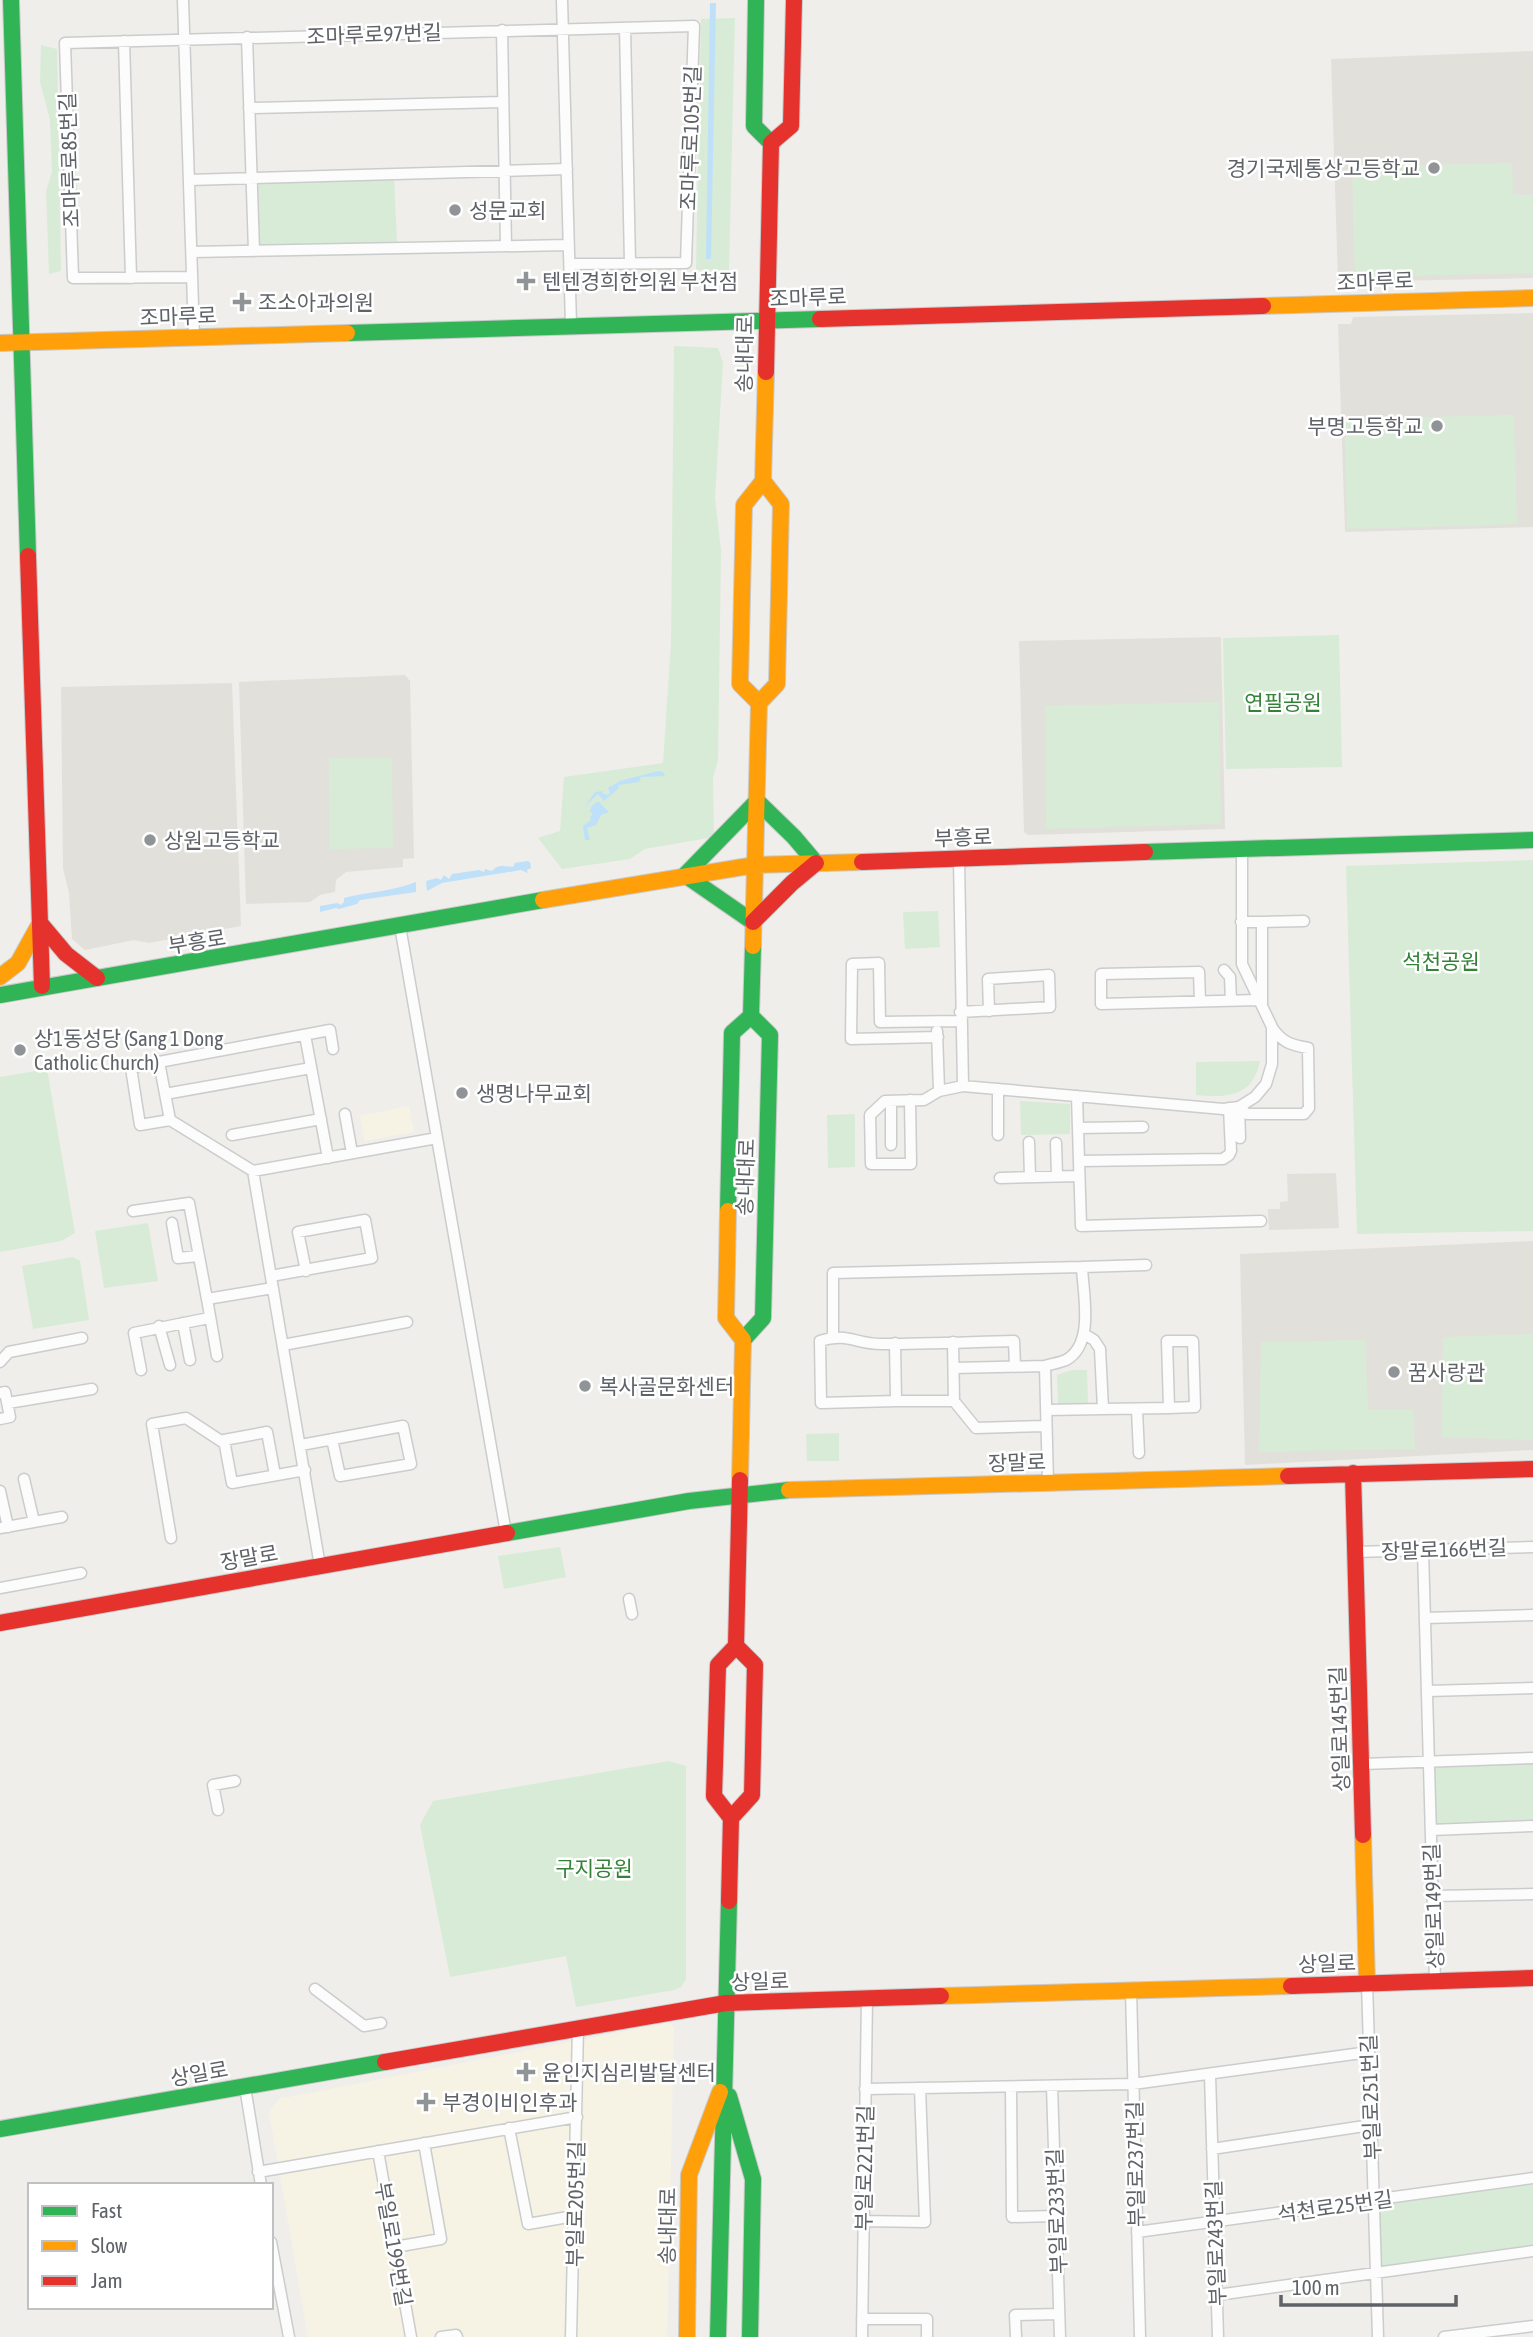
<svg xmlns="http://www.w3.org/2000/svg" width="1533" height="2337" viewBox="0 0 1533 2337" font-family="'Asap Condensed','Noto Sans KR',sans-serif">
	<style>
		.commercial { fill: #f7f3e4 }
		.education { fill: #e2e0da }
		.green { fill: #d8ebd6 }
		.water { fill: #bfe0f9 }
		.lines { fill: none; stroke-linecap: round; stroke-linejoin: round }
		.street-casing { stroke: #cbcccc; stroke-width: 13 }
		.fast-casing { stroke: #cacacb; stroke-width: 18 }
		.slow-casing { stroke: #cacacb; stroke-width: 18 }
		.jam-casing { stroke: #cacacb; stroke-width: 18 }
		.street { stroke: #fdfcfc; stroke-width: 10 }
		.fast { stroke: #30b455; stroke-width: 16 }
		.slow { stroke: #ff9f0a; stroke-width: 16 }
		.jam { stroke: #e5322d; stroke-width: 16 }
		.poi-dot { fill: #919496; stroke: #fff; stroke-width: 2.5 }
		.labels { text-anchor: middle; dominant-baseline: central; stroke-width: 5; stroke-linejoin: round; paint-order: stroke }
		.street-label { font-size: 21px; fill: #5f6368; stroke: #fff }
		.poi-label { font-size: 21px; fill: #5f6368; stroke: #fff; text-anchor: start }
		.park-label { font-size: 21px; fill: #348238; stroke: #fff }
	</style>
	<rect width="100%" height="100%" fill="#efeeea"/>
	<path class="commercial" d="M409 1106 414 1132 365 1141 360 1116Z
		M668 2023 674 2027 667 2337H308L269 2112 279 2099Z"/>
	<path class="education" d="M1533 51V278L1338 282 1331 59Z
		M1533 313V527L1345 532 1338 324H1351L1353 317Z
		M1221 637 1225 829 1028 835 1024 832 1019 641Z
		M405 675 410 681 414 858 403 859V867L346 872 336 880 335 892 320 895 310 902 246 904 239 682Z
		M232 683 241 926 149 943 134 940 85 950 72 939 69 893 63 868 61 687Z
		M1336 1173 1339 1228 1269 1230 1268 1209H1280V1202L1288 1201 1287 1174Z
		M1533 1241V1450L1245 1465 1240 1254Z"/>
	<path class="green" d="M735 18 729 271 696 270 701 19Z
		M41 45 57 49 61 271 49 274 46 191 52 172 50 120 40 82Z
		M1512 163 1513 195H1533V273L1355 277 1352 167Z
		M394 178 397 242 257 247 254 182Z
		M674 346 718 348 723 363 715 498 721 550 718 761 713 777 714 837 645 849 630 859 562 869 538 838 560 831 564 777 663 763 671 643Z
		M1514 415 1517 524 1347 529 1345 419Z
		M1339 635 1342 767 1226 769 1223 638Z
		M1219 702 1221 824 1046 829 1045 706Z
		M392 757 393 848 330 849 329 758Z
		M1533 860V1231L1357 1234 1346 866Z
		M938 911 940 947 905 949 903 912Z
		M1260 1061C1253 1097 1227 1098 1196 1095V1062Z
		M47 1069 75 1233 61 1241 0 1252V1077Z
		M1020 1101 1070 1104V1134L1021 1135Z
		M855 1114V1167L828 1168 827 1115Z
		M148 1223 158 1281 104 1288 95 1231Z
		M73 1257 80 1261 89 1320 33 1329 22 1266Z
		M1533 1334V1440L1442 1437 1443 1337Z
		M1365 1340 1368 1410H1413L1415 1449 1259 1452 1261 1342Z
		M1072 1370H1087L1088 1403 1058 1404 1057 1375Z
		M839 1433V1461H807L806 1434Z
		M560 1547 566 1577 504 1589 498 1556Z
		M1533 1758V1826L1431 1830 1429 1760Z
		M669 1761 686 1766V1979L681 1987 674 1990 576 2007 566 1956 450 1977 420 1825 433 1801Z
		M1533 2178V2251L1376 2272 1374 2200Z"/>
	<path class="water" d="M710 3H716L711 259H706Z
		M658 771 663 772 665 776 641 777 639 782 619 785 618 789 604 801 598 794 585 806 595 792 603 791 602 793 608 795 610 793 608 788 620 781Z
		M596 802H599L609 812 601 815 596 825 587 828 590 840H585L583 826 591 820 590 817 593 814 590 812 591 807Z
		M527 861 530 862 531 868 527 870 528 873 521 870 442 883 427 891 426 881 437 878 441 880 444 875 449 879 452 874 479 870 484 872 485 869 492 871C498 864 504 866 513 867L515 863Z
		M416 882V892L360 900 357 904 339 909 336 908 320 912V906L337 903 341 905 344 902V898C366 892 394 891 416 882Z"/>
	<g class="lines">
		<defs>
			<path id="street" d="M183 0 194 336
				M562 0 571 325
				M625 28 630 263
				M502 30 506 246
				M247 37 254 251
				M124 41 131 278
				M249 108 503 102
				M189 180 567 169
				M192 252 569 245
				M192 277 73 278 65 43 694 26 686 263 570 264
				M959 859 963 1086 1223 1109 1239 1107 1255 1097 1266 1084 1272 1064V1027L1242 964V849
				M1241 922H1262V1004
				M1262 922 1304 921
				M400 926 506 1533
				M1224 970 1230 977 1231 1000
				M1200 1001 1199 972 1101 974V1004L1259 1000
				M960 1012 1050 1007 1049 975 988 979 989 1011
				M937 1031 939 1091
				M305 1035 328 1158
				M938 1037 851 1039 852 964 879 963 880 1022 961 1021
				M333 1049 330 1030 159 1062 170 1120 253 1171 437 1138
				M159 1062 131 1068 140 1125 170 1120
				M998 1089V1135
				M165 1094 311 1068
				M1077 1096 1081 1226 1261 1221
				M910 1100 911 1164H871L870 1115 885 1101 924 1100 939 1091 963 1086
				M891 1101V1145
				M1239 1107 1247 1114H1304L1309 1108 1308 1048C1292 1045 1283 1043 1273 1029
				M1239 1107 1240 1138
				M345 1114 352 1153
				M1078 1128 1143 1127
				M232 1135 321 1119
				M1029 1142 1030 1177
				M1056 1143 1057 1176
				M1079 1161 1223 1159 1229 1155 1231 1151 1229 1108
				M253 1171 320 1566
				M1000 1178 1079 1176
				M133 1211 189 1203 207 1299
				M172 1223 178 1258 198 1256
				M1082 1267 1146 1265
				M271 1276 372 1258 365 1220 298 1232 306 1271
				M183 1323 190 1360
				M159 1326 170 1365
				M833 1337V1273L1082 1267C1083 1294 1095 1344 1066 1360 1059 1363 1051 1364 1045 1366L1048 1482
				M953 1342 954 1401
				M895 1343 896 1401 821 1403 820 1341C848 1332 857 1345 883 1344 927 1344 971 1342 1014 1341L1015 1367
				M283 1345 407 1322
				M217 1356 207 1299 273 1288
				M0 1362 9 1352 82 1338
				M954 1368 1045 1366
				M141 1370 134 1333 209 1318
				M0 1393 5 1392 10 1417 0 1419
				M896 1401H954L976 1428 1046 1426
				M8 1403 92 1389
				M1103 1409 1169 1408 1167 1341H1193L1195 1407 1169 1408
				M1046 1410 1103 1409 1100 1349 1094 1340 1084 1334
				M1137 1410 1139 1453
				M301 1445 403 1426 411 1464 340 1476 332 1439
				M275 1475 267 1432 224 1440 232 1483 305 1470
				M24 1479 34 1522
				M0 1491 8 1527
				M0 1528 62 1517
				M171 1538 152 1424 186 1418 224 1443
				M1423 1550 1435 1981
				M1354 1552 1533 1547
				M0 1588 81 1573
				M629 1599 632 1614
				M1425 1618 1533 1615
				M1428 1691 1533 1688
				M1362 1764 1533 1758
				M218 1810 213 1785 235 1781
				M1431 1830 1533 1826
				M1433 1896 1533 1894
				M1367 1983 1378 2337
				M315 1989 364 2026 381 2023
				M1131 1990 1140 2337
				M1210 2075 1218 2337
				M1052 2086 1060 2337
				M245 2087 261 2185
				M1011 2087 1012 2217 1056 2216
				M865 2089 1133 2084 1369 2052
				M509 2128 528 2224 574 2216
				M1212 2149 1371 2125
				M378 2151 411 2337
				M258 2172 577 2117
				M863 2221 925 2222 920 2088
				M1137 2232 1533 2178
				M271 2242 289 2337
				M395 2247 441 2239 424 2143
				M1217 2295 1533 2251
				M862 2319H927V2337
				M441 2337 456 2335 457 2337
				M571 2337 578 2028
				M862 2337 867 1998
				M1016 2337 1015 2315 1059 2314
				M1444 2337 1533 2326"/>
			<path id="fast" d="M11 0 28 556
				M756 0 754 126 771 143
				M347 333 820 319
				M1145 852 1533 840
				M685 875 757 801 794 837 816 863
				M685 875 753 922
				M0 995 543 900
				M728 1211 732 1033 751 1016 753 946
				M743 1340 763 1318 770 1035 751 1016
				M507 1533 689 1501 789 1490
				M729 2096 753 2179 750 2337
				M0 2129 385 2062
				M718 2337 729 1901"/>
			<path id="slow" d="M1263 306 1533 298
				M0 343 347 333
				M759 703 740 684 744 505 763 481 766 372
				M543 900 755 865 862 862
				M753 946 759 703 777 684 781 504 763 481
				M0 977 18 963 39 925
				M728 1211 726 1318 743 1340 740 1480
				M789 1490 1288 1476
				M1363 1835 1367 1983
				M941 1996 1291 1986
				M687 2337 689 2175 720 2092"/>
			<path id="jam" d="M820 319 1263 306
				M766 372 771 143 791 126 794 0
				M28 556 42 986
				M862 862 1145 852
				M753 922 792 883 816 863
				M40 923 66 954 97 978
				M1353 1473 1363 1835
				M1288 1476 1533 1469
				M0 1623 507 1533
				M731 1818 752 1795 755 1665 736 1646
				M729 1901 731 1818 714 1796 718 1665 736 1646 740 1480
				M1291 1986 1533 1978
				M385 2062 726 2003 941 1996"/>
		</defs>
		<use href="#street" class="street-casing"/>
		<use href="#fast" class="fast-casing"/>
		<use href="#slow" class="slow-casing"/>
		<use href="#jam" class="jam-casing"/>
		<use href="#street" class="street"/>
		<use href="#fast" class="fast"/>
		<use href="#slow" class="slow"/>
		<use href="#jam" class="jam"/>
	</g>
	<g class="poi-dot">
		<circle cx="1434" cy="168" r="7"/>
		<circle cx="455" cy="210" r="7"/>
		<path d="M522.5 270.5h7v7h7v7h-7v7h-7v-7h-7v-7h7z"/>
		<path d="M238.5 291.5h7v7h7v7h-7v7h-7v-7h-7v-7h7z"/>
		<circle cx="1437" cy="426" r="7"/>
		<circle cx="150" cy="840" r="7"/>
		<circle cx="20" cy="1050" r="7"/>
		<circle cx="462" cy="1093" r="7"/>
		<circle cx="1394" cy="1372" r="7"/>
		<circle cx="585" cy="1386" r="7"/>
		<path d="M522.5 2061.5h7v7h7v7h-7v7h-7v-7h-7v-7h7z"/>
		<path d="M422.5 2091.5h7v7h7v7h-7v7h-7v-7h-7v-7h7z"/>
	</g>
	<g class="labels">
		<g class="street-label">
			<text transform="translate(374 34) rotate(-2)">조마루로97번길</text>
			<text transform="translate(690 138) rotate(-88)">조마루로105번길</text>
			<text transform="translate(69 160) rotate(-92)">조마루로85번길</text>
			<text transform="translate(1375 281) rotate(-2)">조마루로</text>
			<text transform="translate(808 297) rotate(-2)">조마루로</text>
			<text transform="translate(178 316) rotate(-2)">조마루로</text>
			<text transform="translate(744 354) rotate(-89)">송내대로</text>
			<text transform="translate(963 837) rotate(-2)">부흥로</text>
			<text transform="translate(197 941) rotate(-9)">부흥로</text>
			<text transform="translate(745 1177) rotate(-88)">송내대로</text>
			<text transform="translate(1017 1462) rotate(-2)">장말로</text>
			<text transform="translate(1444 1549) rotate(-2)">장말로166번길</text>
			<text transform="translate(249 1557) rotate(-10)">장말로</text>
			<text transform="translate(1339 1729) rotate(-92)">상일로145번길</text>
			<text transform="translate(1433 1906) rotate(-92)">상일로149번길</text>
			<text transform="translate(1327 1963) rotate(-2)">상일로</text>
			<text transform="translate(760 1981) rotate(-2)">상일로</text>
			<text transform="translate(199 2073) rotate(-10)">상일로</text>
			<text transform="translate(1370 2097) rotate(-92)">부일로251번길</text>
			<text transform="translate(1135 2164) rotate(-91)">부일로237번길</text>
			<text transform="translate(864 2168) rotate(-89)">부일로221번길</text>
			<text transform="translate(575 2204) rotate(-89)">부일로205번길</text>
			<text transform="translate(1335 2206) rotate(-8)">석천로25번길</text>
			<text transform="translate(1056 2211) rotate(-92)">부일로233번길</text>
			<text transform="translate(667 2226) rotate(-89)">송내대로</text>
			<text transform="translate(1215 2243) rotate(-92)">부일로243번길</text>
			<text transform="translate(394 2244) rotate(80)">부일로199번길</text>
		</g>
		<g class="poi-label">
			<text x="1420" y="168" text-anchor="end">경기국제통상고등학교</text>
			<text x="469" y="210">성문교회</text>
			<text x="542" y="281">텐텐경희한의원 부천점</text>
			<text x="258" y="302">조소아과의원</text>
			<text x="1423" y="426" text-anchor="end">부명고등학교</text>
			<text x="164" y="840">상원고등학교</text>
			<text x="34" y="1038">상1동성당 (Sang 1 Dong<tspan x="34" dy="24">Catholic Church)</tspan></text>
			<text x="476" y="1093">생명나무교회</text>
			<text x="1408" y="1372">꿈사랑관</text>
			<text x="599" y="1386">복사골문화센터</text>
			<text x="542" y="2072">윤인지심리발달센터</text>
			<text x="442" y="2102">부경이비인후과</text>
		</g>
		<g class="park-label">
			<text x="1283" y="702">연필공원</text>
			<text x="1441" y="961">석천공원</text>
			<text x="594" y="1868">구지공원</text>
		</g>
	</g>
	<rect x="28" y="2183" width="245" height="126" fill="#ffffff" stroke="#bfc1c3" stroke-width="2"/>
	<rect x="42" y="2206" width="35" height="10" fill="#30b455" stroke="#bfc1c3" stroke-width="2"/>
	<text x="91" y="2218" font-size="21" fill="#5f6368">Fast</text>
	<rect x="42" y="2241" width="35" height="10" fill="#ff9f0a" stroke="#bfc1c3" stroke-width="2"/>
	<text x="91" y="2253" font-size="21" fill="#5f6368">Slow</text>
	<rect x="42" y="2276" width="35" height="10" fill="#e5322d" stroke="#bfc1c3" stroke-width="2"/>
	<text x="91" y="2288" font-size="21" fill="#5f6368">Jam</text>
	<path d="M1281 2295v10h175v-10" fill="none" stroke="#5f6368" stroke-width="3.5"/>
	<text x="1292" y="2295" font-size="21" fill="#5f6368" stroke="#ffffff" stroke-width="5" paint-order="stroke">100 m</text>
</svg>
